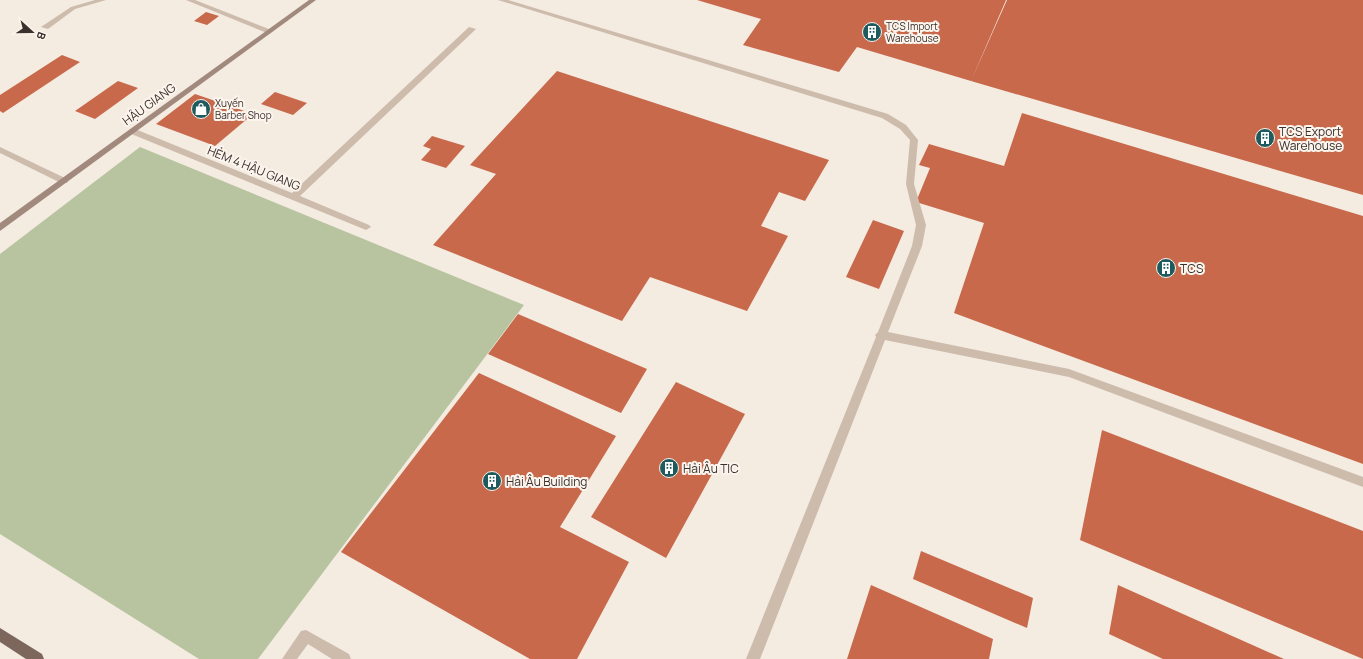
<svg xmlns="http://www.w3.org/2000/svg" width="1363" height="659" viewBox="0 0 1363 659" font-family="Manrope,sans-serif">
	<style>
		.green { fill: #b8c4a0 }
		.building { fill: #c8694b }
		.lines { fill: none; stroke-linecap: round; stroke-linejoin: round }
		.lane { fill: #cdbbac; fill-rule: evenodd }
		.street { fill: #cdbbac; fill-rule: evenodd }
		.secondary { fill: #a18a7d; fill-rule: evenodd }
		.primary { fill: #7d675c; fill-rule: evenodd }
		.labels { text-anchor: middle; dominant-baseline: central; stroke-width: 4; stroke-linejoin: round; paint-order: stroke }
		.far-poi-label { font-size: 10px; fill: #3b302b; stroke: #fbf5ee; text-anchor: start }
		.street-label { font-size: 12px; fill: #3b302b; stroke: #fbf5ee }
		.poi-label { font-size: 12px; fill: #3b302b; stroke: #fbf5ee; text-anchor: start }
	</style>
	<rect width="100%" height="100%" fill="#f4ebe1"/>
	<path class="green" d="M140 147 524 305 258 659H199L0 534V254Z"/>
	<path class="building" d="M697 0H1006L971 81 857 47 839 72 743 45 761 19Z
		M1007 0H1363V195L971 81Z
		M206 12 219 16 207 25 194 21Z
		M62 55 80 62 3 113 0 111V95Z
		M557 71 829 160 805 201 779 192 761 226 788 236 747 311 650 277 622 321 433 245 496 174 470 165Z
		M118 81 138 88 95 119 75 111Z
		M275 92 307 103 293 115 261 104Z
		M195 94 253 114 215 146 156 124Z
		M1022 113 1363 216V464L954 313 984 223 916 202 930 168 919 165 929 144 1004 166Z
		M432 136 465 146 446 168 421 160 431 149 423 146Z
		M873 220 904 231 879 289 846 277Z
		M518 314 647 369 621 413 488 354Z
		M479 373 616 436 560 527 629 562 577 659H530L341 552Z
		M676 382 745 414 666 558 591 517Z
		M1102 430 1363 531V659L1080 540Z
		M921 551 1033 598 1027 628 913 579Z
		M871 585 993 639 989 659H847Z
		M1118 585 1284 659H1163L1109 634Z"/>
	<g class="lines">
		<path class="lane" d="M95 0H106L75 9 48 29 41 27 71 7Z
			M186 0H195L274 31 267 33Z
			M498 0H508L888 114 906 125 918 140 914 184 926 225 922 246 888 332 1069 369 1363 477V487L1069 377 885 340 760 659H746L876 337 875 335 878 332 912 246 916 225 906 184 910 140 900 129 882 118Z
			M469 27 476 29 300 196 369 225 371 227 366 230 129 133 128 131 132 128 135 129 292 193Z
			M306 630 349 654 351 659H332L308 644 297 659H282L301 631Z"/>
		<path class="street" d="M0 147 67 179 68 181 67 183H61L0 153Z"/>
		<path class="secondary" d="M309 0H316L0 231V223Z"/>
		<path class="primary" d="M0 628 42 654 44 659H26L0 642Z"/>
	</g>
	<defs>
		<symbol id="building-disc" viewBox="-11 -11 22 22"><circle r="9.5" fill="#1f5a5e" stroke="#fbf5ee"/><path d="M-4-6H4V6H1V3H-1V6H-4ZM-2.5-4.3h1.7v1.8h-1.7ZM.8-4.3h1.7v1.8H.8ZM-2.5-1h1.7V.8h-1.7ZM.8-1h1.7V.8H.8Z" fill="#fff"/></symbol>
		<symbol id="shop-disc" viewBox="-11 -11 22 22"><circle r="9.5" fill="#1f5a5e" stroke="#fbf5ee"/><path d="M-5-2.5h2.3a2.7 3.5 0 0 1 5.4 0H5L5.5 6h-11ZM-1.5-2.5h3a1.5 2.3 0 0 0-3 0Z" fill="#fff"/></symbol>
	</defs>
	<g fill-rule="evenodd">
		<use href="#building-disc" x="861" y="21" width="22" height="22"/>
		<use href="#shop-disc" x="190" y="98" width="22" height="22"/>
		<use href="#building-disc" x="1254" y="127" width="22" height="22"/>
		<use href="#building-disc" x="1155" y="257" width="22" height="22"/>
		<use href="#building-disc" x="658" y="457" width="22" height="22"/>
		<use href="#building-disc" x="481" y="470" width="22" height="22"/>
	</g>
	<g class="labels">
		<g class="far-poi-label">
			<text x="886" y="26">TCS Import<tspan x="886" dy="12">Warehouse</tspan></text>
			<text x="215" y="103">Xuyến<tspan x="215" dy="12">Barber Shop</tspan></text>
		</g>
		<g class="street-label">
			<text transform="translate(149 104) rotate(-36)">HẬU GIANG</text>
			<text transform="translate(254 168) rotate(22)">HẺM 4 HẬU GIANG</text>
		</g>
		<g class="poi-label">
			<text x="1279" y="131">TCS Export<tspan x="1279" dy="14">Warehouse</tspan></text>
			<text x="1180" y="268">TCS</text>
			<text x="683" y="468">Hải Âu TIC</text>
			<text x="506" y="481">Hải Âu Building</text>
		</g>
	</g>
	<g transform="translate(32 32) rotate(111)" stroke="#fbf5ee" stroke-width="3" paint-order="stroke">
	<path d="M0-3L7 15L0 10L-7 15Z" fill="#3b302b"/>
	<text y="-6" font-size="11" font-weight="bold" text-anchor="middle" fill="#3b302b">B</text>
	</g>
</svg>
